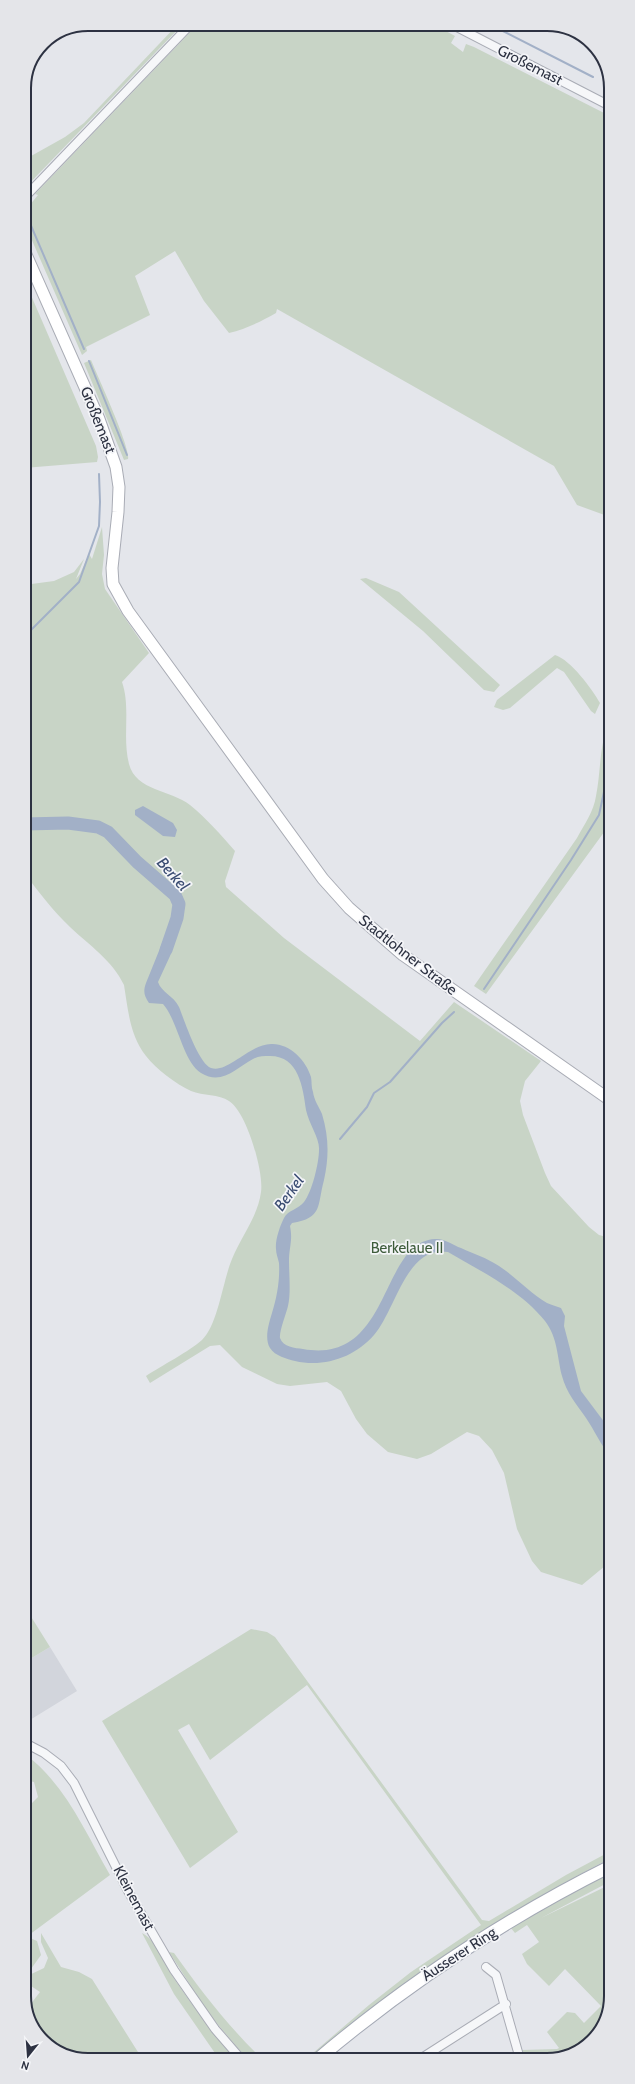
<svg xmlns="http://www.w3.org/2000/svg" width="635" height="2084" viewBox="0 0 635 2084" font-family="Cabin,sans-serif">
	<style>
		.built { fill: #d2d5dc }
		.green { fill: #c8d4c6 }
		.water { fill: #a2b0c7 }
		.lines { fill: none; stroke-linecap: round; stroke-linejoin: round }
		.stream { stroke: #a2b0c7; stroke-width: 2 }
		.river { stroke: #a2b0c7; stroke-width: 13 }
		.street-casing { stroke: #a9acb5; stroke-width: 10 }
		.secondary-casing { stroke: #a9acb5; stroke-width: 13 }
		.primary-casing { stroke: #a4a9b5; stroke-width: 14 }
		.street { stroke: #f6f7f9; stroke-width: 8 }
		.secondary { stroke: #fff; stroke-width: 11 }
		.primary { stroke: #fff; stroke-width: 12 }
		.labels { text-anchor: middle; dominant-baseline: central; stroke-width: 3.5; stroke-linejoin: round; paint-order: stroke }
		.street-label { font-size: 15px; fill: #2d3242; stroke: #f4f5f8 }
		.park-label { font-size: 15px; fill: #3e5c3b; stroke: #f4f5f8 }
		.water-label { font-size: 16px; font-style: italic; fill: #3a4c72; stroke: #f4f5f8 }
		.rim { fill: none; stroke: #2d3242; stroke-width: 2 }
	</style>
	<rect width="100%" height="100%" fill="#e4e6eb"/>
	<path class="built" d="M50 1647 77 1691 25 1723V1662Z"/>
	<path class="green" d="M178 24H183L24 189V160L65 137 84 123Z
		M198 24H433L455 36 451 43 463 52 466 44 474 47 610 116V517L577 505 554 466 277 309 276 313C262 321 246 329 229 333L204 301 175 251 135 276 150 315 86 347 87 351 82 355 24 222V212L38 195 35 194Z
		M24 279 96 446 98 457 97 462 24 468Z
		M91 360C97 375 131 448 128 459L124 460 84 363Z
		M102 527 104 555 102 574 105 589 149 653 122 682C131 708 122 737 129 764 136 791 171 790 190 805 207 819 221 835 235 851L225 881 226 887 284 938 420 1041 454 1002 541 1061 525 1081 520 1101 523 1115 545 1173 551 1186 589 1227 599 1235 610 1238 611 1561 582 1585 541 1572 532 1561 517 1529 504 1473 492 1450 479 1436 467 1432 431 1454 417 1459 388 1452 367 1434 356 1419 341 1391 327 1382 290 1386 277 1384 242 1367 220 1345 210 1346 150 1383 146 1376C161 1366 190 1351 202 1340 218 1325 223 1280 232 1259 241 1237 258 1216 261 1192 264 1173 247 1112 229 1101 219 1094 203 1096 191 1091 176 1084 156 1069 146 1056 130 1036 128 1010 124 985 112 960 90 946 70 927 53 911 39 892 25 874L24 585 54 581 74 572 84 559 76 579 80 574 89 554 92 559Z
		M366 578 399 592 500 685 494 692 484 690 423 631 360 579Z
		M555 655C571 660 592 689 600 703L595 714 591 711 564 672 557 668 510 708 503 710 494 707 497 700Z
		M610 720V824L486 994 474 986 577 838C584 825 594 811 596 796 601 772 599 743 610 720Z
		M25 1607 50 1647 25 1662Z
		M251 1629 267 1632 275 1637 482 1920 489 1921 566 1875 611 1851V1858C499 1916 406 1978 310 2059H306L369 2005 411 1972 481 1925 307 1685 210 1760 189 1724 178 1730 238 1832 190 1868 102 1721Z
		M25 1754C66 1785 85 1832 110 1875L29 1935 30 1938 37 1941 41 1955 31 1969 25 1972V1810L38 1797 34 1782 25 1780Z
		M611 1872V1881L541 1918 611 1884V1996L598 2035 559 2059H524L522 2050 557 2049 559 2048 547 2032 567 2012 575 2013 584 2023 601 2006 565 1969 549 1986 527 1964 522 1954 539 1942 527 1925 515 1933 510 1927Z
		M41 1933 61 1967 79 1972 92 1979 143 2060H84L46 2044 33 2023 34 2021 26 2010 40 1992 31 1986 25 1991V1977L44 1968 48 1958 41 1942Z
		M142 1933C158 1941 165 1965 175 1980 194 2007 213 2034 235 2059L220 2060 217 2056 174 1994Z
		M169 1952 174 1953C201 1991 229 2027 262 2059H247L209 2014Z"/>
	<path class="water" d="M143 806 173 823 177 830 175 837 163 836 135 815V810Z
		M167 931 176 937 170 956 158 982C161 992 174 996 179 1007 184 1019 198 1063 211 1068 227 1074 250 1044 271 1044 289 1043 306 1060 311 1077 312 1082 311 1087 313 1092 314 1100 319 1107 322 1114 329 1137 329 1157 324 1180 317 1206 323 1218 292 1223L290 1226C293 1241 289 1247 289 1261 289 1274 291 1294 288 1306 286 1314 279 1332 280 1338 283 1347 295 1348 303 1349 392 1365 379 1242 435 1239 444 1238 453 1245 461 1248 474 1254 487 1258 499 1266 516 1277 530 1293 547 1303 551 1305 556 1306 561 1308L565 1316 564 1326 581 1391 611 1431V1457C600 1444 595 1431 586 1418 577 1405 566 1392 562 1376 557 1357 558 1338 545 1321 520 1290 482 1272 448 1252 406 1245 396 1310 374 1335 355 1357 324 1368 295 1361 287 1359 275 1356 270 1348 264 1338 269 1323 272 1313 277 1297 280 1280 279 1263 278 1258 276 1254 276 1249 275 1240 280 1226 284 1218 288 1210 299 1209 304 1202 312 1192 319 1163 319 1150 320 1139 309 1124 306 1110 303 1088 299 1056 270 1056 264 1056 258 1056 253 1059 236 1068 222 1086 201 1073 183 1062 178 1021 163 1004L149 1003C144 996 143 991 146 983Z"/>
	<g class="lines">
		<path class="stream" d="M489 24 593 77
			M26 214 84 349
			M89 361 127 455
			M24 637 79 582 99 526 100 502 99 474
			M484 989 571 860 599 815 610 764
			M340 1139 367 1107 374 1093 390 1082 442 1023 454 1012"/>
		<path class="river" d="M24 824 68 823 98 827 108 832 137 862 175 895 179 904 177 918 166 950"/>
		<defs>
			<path id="street" d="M451 24 610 106
				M24 198 191 24
				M25 1743 44 1753 61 1766 74 1783 128 1891 174 1970 215 2029 241 2059
				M486 1967 496 1975 520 2059
				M420 2059 506 2004"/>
			<path id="secondary" d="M24 250 99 419 116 467 119 487 118 512 112 568 113 584 128 611 323 879 349 908 403 955 610 1100"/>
			<path id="primary" d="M318 2059C408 1983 505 1919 611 1866"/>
		</defs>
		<use href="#street" class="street-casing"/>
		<use href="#secondary" class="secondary-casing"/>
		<use href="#primary" class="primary-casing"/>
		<use href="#street" class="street"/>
		<use href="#secondary" class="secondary"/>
		<use href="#primary" class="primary"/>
	</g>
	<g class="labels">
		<g class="street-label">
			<text transform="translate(530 65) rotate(27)">Großemast</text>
			<text transform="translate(98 420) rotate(68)">Großemast</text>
			<text transform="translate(408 955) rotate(38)">Stadtlohner Straße</text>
			<text transform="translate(134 1898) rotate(62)">Kleinemast</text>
			<text transform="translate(459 1954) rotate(-33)">Äusserer Ring</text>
		</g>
		<g class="park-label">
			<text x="407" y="1248">Berkelaue II</text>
		</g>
		<g class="water-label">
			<text transform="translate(173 874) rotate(48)">Berkel</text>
			<text transform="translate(289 1193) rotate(-55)">Berkel</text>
		</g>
	</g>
	<path d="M0 0H635V2084H0ZM88 31H547A57 57 0 0 1 604 88V1996A57 57 0 0 1 547 2053H88A57 57 0 0 1 31 1996V88A57 57 0 0 1 88 31Z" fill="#e4e5e9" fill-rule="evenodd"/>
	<path class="rim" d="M88 31H547A57 57 0 0 1 604 88V1996A57 57 0 0 1 547 2053H88A57 57 0 0 1 31 1996V88A57 57 0 0 1 88 31Z"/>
	<g transform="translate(28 2056) rotate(197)" stroke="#f4f5f8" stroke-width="3" paint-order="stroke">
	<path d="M0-3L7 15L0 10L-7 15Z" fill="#2d3242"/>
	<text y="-6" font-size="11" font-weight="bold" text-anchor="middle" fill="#2d3242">N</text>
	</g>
</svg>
